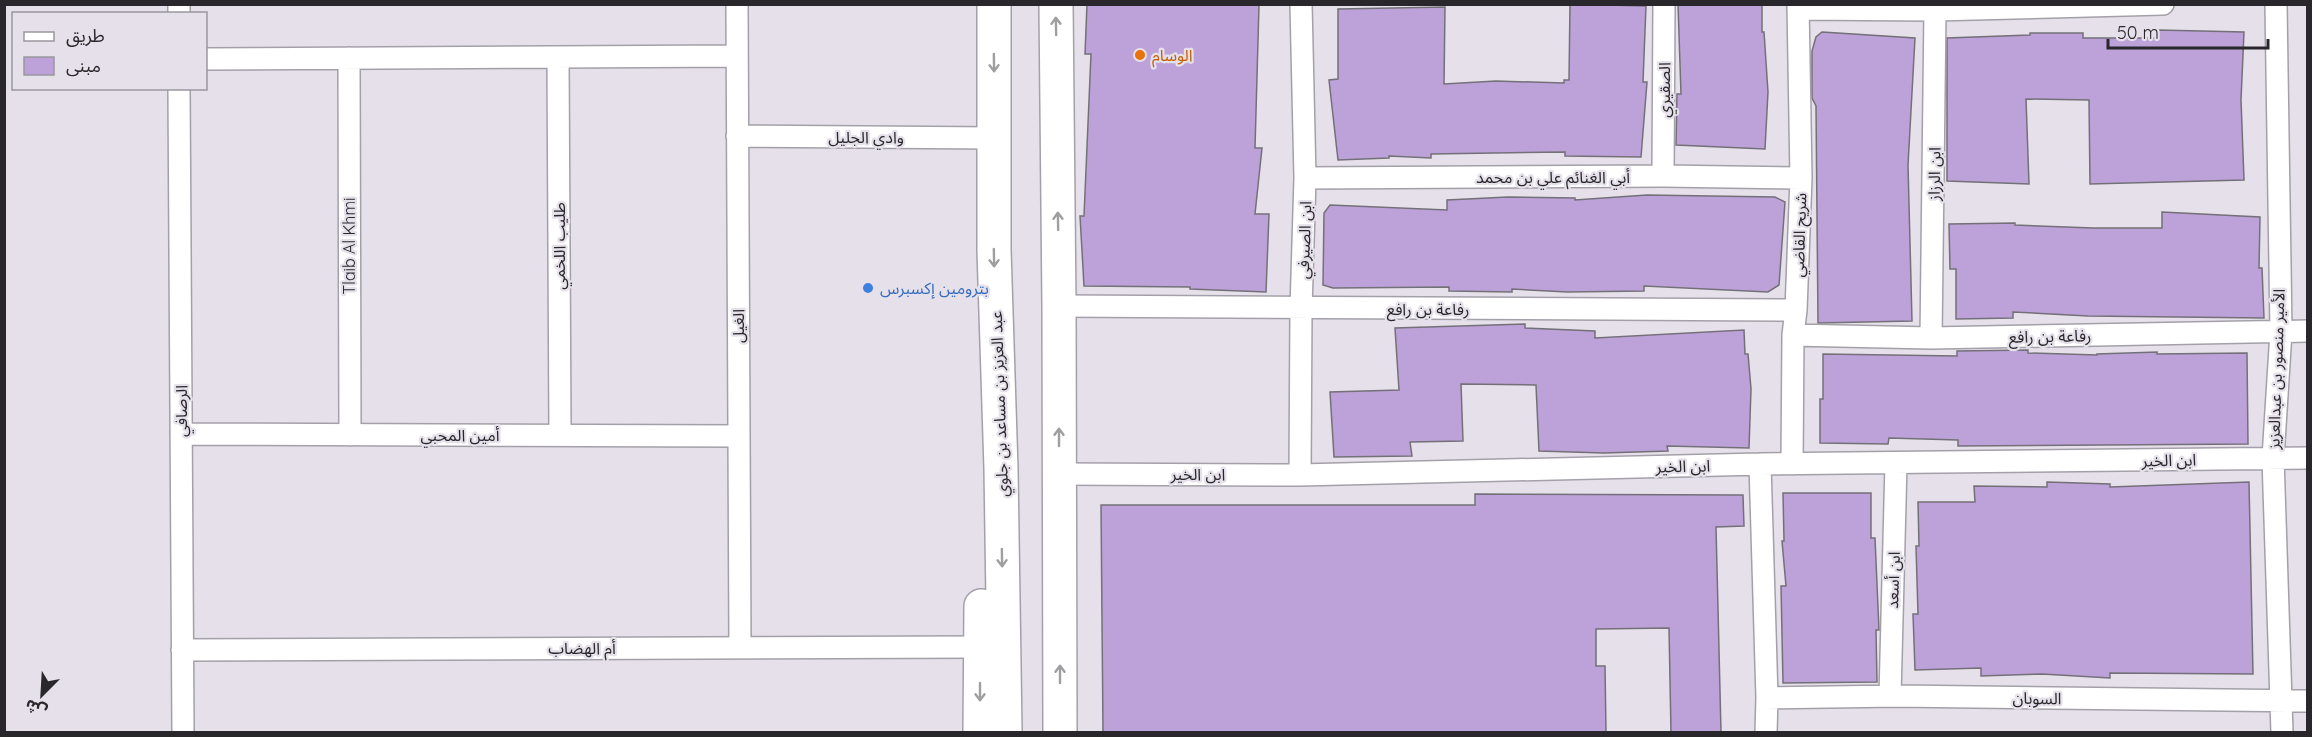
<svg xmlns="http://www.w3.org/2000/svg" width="2312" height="737" viewBox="0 0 2312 737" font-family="Quicksand,'Noto Sans Arabic',sans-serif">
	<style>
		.building { fill: #bca2d8; stroke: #747078; stroke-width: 1.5 }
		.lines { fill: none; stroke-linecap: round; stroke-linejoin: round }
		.street-casing { stroke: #a4a0a9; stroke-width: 24 }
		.primary-casing { stroke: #a4a0a9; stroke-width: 36 }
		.street { stroke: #fff; stroke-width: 21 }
		.primary { stroke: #fff; stroke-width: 33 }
		.oneway { stroke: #9f9ea0 }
		.food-dot { fill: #e8710a; stroke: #e5e0ea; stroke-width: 2 }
		.shop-dot { fill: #3f7fe0; stroke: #e5e0ea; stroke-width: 2 }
		.labels { text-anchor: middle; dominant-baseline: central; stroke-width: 4.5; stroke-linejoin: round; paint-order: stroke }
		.food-label { font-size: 16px; fill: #c56008; stroke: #e5e0ea; text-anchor: start }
		.street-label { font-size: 16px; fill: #29272b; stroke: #e5e0ea }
		.shop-label { font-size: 16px; fill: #366cbe; stroke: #e5e0ea; text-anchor: start }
	</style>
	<rect width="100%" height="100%" fill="#e5e0ea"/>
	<path class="building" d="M1087 4 1259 5 1255 148H1262L1255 214H1269L1266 292 1190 289V287L1084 286 1080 216H1084L1091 54H1085Z
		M1570 4 1646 6 1643 82H1647L1641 157 1565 156V152L1431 154V158L1389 156V158L1338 160 1329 80 1338 79V9L1445 7 1444 84 1496 81 1564 83V80H1569Z
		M1678 4H1762V32H1764L1768 92 1765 149 1676 145 1677 94H1681Z
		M2158 30 2244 32 2241 100 2244 180 2090 184 2089 100 2026 99 2029 184 1947 181V38L2030 35V33H2083V38H2158Z
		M1822 32 1915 38 1908 165 1912 321 1818 323 1816 106 1812 98V51L1816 37Z
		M1647 195 1775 197 1785 202 1779 285 1768 292 1644 286V291L1567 292 1512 289V292L1449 291V287L1333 288 1323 285 1324 213 1330 205 1447 210V200L1508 197 1575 198V200Z
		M2162 212 2260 217 2259 268H2262L2264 318 2088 316 2013 312V318L1956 319V269H1950L1949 224 2015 223V225L2093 228H2162Z
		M1525 324V328L1595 331V338L1744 330 1745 354H1748L1751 389 1749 448 1667 446 1668 451 1604 453 1539 451 1536 385 1461 384 1463 441 1410 442 1412 456 1334 457 1330 392 1399 390 1395 328Z
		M2028 350V353L2097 355V354L2157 352V354L2247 353 2248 444 1958 446V440L1889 438 1888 444 1820 443V399H1823V354L1957 356V351Z
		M2047 482 2110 484V487L2249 482 2253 674 2110 673V678L2042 674 1981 676V668L1915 670 1913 614H1918L1916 546H1919L1918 502H1975L1974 486 2047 487Z
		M1783 493H1871V538H1875L1879 630H1876L1877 682 1783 683 1781 586H1786L1782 541H1784Z
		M1475 494 1743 495 1744 526 1716 527 1721 732H1671L1669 628 1596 629V666H1605L1606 732H1103L1101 505H1475Z"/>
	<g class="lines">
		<defs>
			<path id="street" d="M179 4V14
				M737 4 740 647
				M2276 4 2281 332 2273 458 2282 732
				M1798 9 1935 10 2163 4
				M558 57 560 435
				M349 58 350 435
				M206 59 737 56
				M179 88 183 732
				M737 136 995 138
				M1663 176 1664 4
				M1305 178 1663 176 1801 178
				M1059 306 1796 310
				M1793 335 1931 338 2308 331
				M1931 338 1935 10
				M181 434 739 436
				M1760 464 1767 698 1766 732
				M1792 464 1793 335 1796 310 1801 178 1798 4
				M1059 474 1300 475 1760 464 2308 458
				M1300 475 1301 309 1305 178 1301 4
				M182 650 981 647
				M1890 696 1896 463
				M1767 698 1898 696 2308 701"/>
			<path id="primary" d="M994 4V250L1001 469 1005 732
				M1056 4 1059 306 1060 732
				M980 732 981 606"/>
		</defs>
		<use href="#street" class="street-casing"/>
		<use href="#primary" class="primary-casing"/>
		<use href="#street" class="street"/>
		<use href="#primary" class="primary"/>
	</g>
	<defs><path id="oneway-shaft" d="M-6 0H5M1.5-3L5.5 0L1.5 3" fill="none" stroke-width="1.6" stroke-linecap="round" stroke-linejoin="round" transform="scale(1.5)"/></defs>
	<g class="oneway">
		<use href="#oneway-shaft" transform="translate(1056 26) rotate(-91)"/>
		<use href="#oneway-shaft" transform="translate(994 63) rotate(89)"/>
		<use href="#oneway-shaft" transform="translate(1058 221) rotate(-91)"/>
		<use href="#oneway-shaft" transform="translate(994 258) rotate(89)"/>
		<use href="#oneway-shaft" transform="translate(1059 437) rotate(-90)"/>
		<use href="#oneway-shaft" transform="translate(1002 558) rotate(89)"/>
		<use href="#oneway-shaft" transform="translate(1060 674) rotate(-90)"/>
		<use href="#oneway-shaft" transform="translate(980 692) rotate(90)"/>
	</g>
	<circle class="food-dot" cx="1140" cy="55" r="6"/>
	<circle class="shop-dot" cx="868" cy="288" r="6"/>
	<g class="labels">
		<g class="food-label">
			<text x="1152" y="55">الوسام</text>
		</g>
		<g class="street-label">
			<text transform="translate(1664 90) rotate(-90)">الصقيري</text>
			<text x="866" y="137">وادي الجليل</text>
			<text transform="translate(1934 174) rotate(-89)">ابن الرزاز</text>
			<text x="1553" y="177">أبي الغنائم علي بن محمد</text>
			<text transform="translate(1799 235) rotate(-88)">شريح القاضي</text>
			<text transform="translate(1304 240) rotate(-88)">ابن الصيرفي</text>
			<text transform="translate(349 246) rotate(-90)">Tlaib Al Khmi</text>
			<text transform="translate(559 246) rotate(-90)">طليب اللخمي</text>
			<text x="1428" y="309">رفاعة بن رافع</text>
			<text transform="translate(738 326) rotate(-90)">الغيل</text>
			<text transform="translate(2050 336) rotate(-1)">رفاعة بن رافع</text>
			<text transform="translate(2276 369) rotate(-88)">الأمير منصور بن عبدالعزيز</text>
			<text transform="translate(999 404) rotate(-92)">عبد العزيز بن مساعد بن جلوي</text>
			<text transform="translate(181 411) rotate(-90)">الرصافي</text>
			<text x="460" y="435">أمين المحبي</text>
			<text transform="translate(2169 460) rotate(-1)">ابن الخير</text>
			<text transform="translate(1683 466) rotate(-1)">ابن الخير</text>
			<text x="1198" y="474">ابن الخير</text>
			<text transform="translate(1893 580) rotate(-88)">ابن أسعد</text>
			<text x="582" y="648">أم الهضاب</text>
			<text transform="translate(2037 698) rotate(1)">السوبان</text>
		</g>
		<g class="shop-label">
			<text x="880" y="288">بترومين إكسبرس</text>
		</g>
	</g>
	<rect width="2312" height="737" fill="none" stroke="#29272b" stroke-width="12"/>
	<rect x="12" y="12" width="195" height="78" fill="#e5e0ea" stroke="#9a969e" stroke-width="1.5"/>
	<rect x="24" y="32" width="30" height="9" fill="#ffffff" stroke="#9a969e" stroke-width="1.5"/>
	<text x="66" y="42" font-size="18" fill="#29272b">طريق</text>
	<rect x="24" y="57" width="30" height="18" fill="#bca2d8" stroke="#9a969e" stroke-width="1.5"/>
	<text x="66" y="72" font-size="18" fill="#29272b">مبنى</text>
	<g transform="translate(42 695) rotate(204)" stroke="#e5e0ea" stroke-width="4.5" paint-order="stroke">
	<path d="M0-4.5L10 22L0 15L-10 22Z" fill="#29272b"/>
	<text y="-9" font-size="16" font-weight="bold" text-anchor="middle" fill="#29272b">ش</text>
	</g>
	<path d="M2108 39v9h160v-9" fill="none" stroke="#29272b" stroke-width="3"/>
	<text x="2117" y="39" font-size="18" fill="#29272b" stroke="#e5e0ea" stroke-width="4.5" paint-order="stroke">50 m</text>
</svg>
